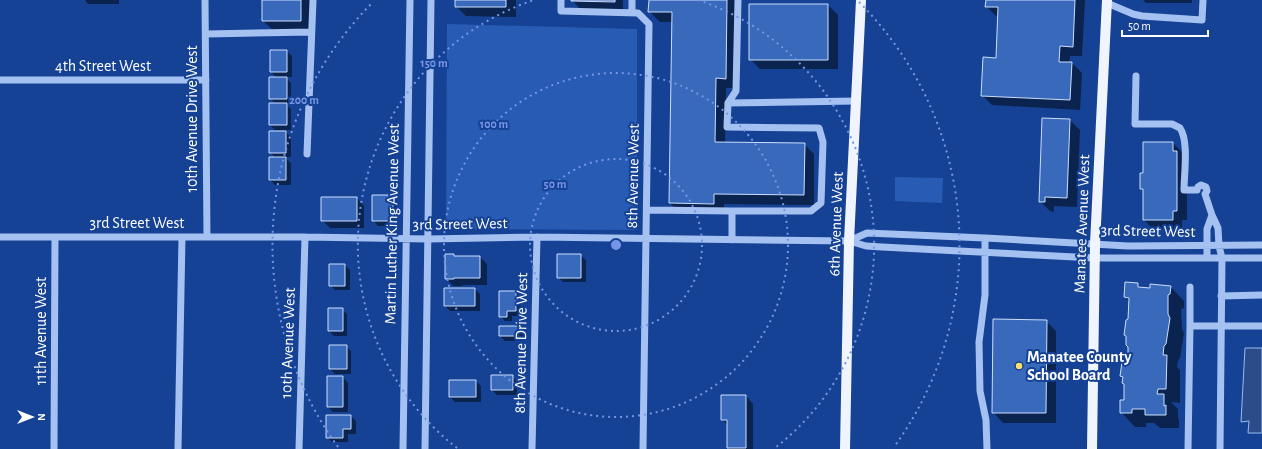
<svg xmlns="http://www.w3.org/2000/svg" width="1262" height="449" viewBox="0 0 1262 449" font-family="'Alegreya Sans',sans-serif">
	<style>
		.green { fill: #285bb3 }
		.water { fill: #2b4c89; stroke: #97bbf4 }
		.shadow { fill: #0007 }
		.building { fill: #3969bb; stroke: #ccdefc }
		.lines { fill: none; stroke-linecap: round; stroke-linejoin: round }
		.minor { stroke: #a4c1f2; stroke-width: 7 }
		.major { stroke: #eff4ff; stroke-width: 10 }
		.ring { fill: none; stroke: #7795e8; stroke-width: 2; stroke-dasharray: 2 4 }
		.poi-dot { fill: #ffdf65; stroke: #154294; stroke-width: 1.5 }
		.labels { text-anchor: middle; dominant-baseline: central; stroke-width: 4; stroke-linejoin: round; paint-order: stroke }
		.street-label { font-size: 16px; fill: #fff; stroke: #154294 }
		.poi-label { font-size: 16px; font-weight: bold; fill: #fff; stroke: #154294; text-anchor: start }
		.centre { fill: #7795e8; stroke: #154294; stroke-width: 2 }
		.ring-label { font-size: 12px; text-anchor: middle; font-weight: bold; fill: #7795e8; stroke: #154294; stroke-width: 4; stroke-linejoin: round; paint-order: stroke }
	</style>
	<rect width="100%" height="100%" fill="#154294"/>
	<path class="green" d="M447 24 637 29V230L446 229Z
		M895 177 943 178 942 203 895 201Z"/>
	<path class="water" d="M1245 348H1262V433H1248L1249 421 1241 422Z"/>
	<path class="shadow" d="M85 0H119V4H88Z
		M263 0H310V31H274L263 21Z
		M456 0H516V17L466 16 456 6Z
		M572 0H623V9H580Z
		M650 0H735L736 88H726L725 143 804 144 814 154V205L724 204V213H680L670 203 673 22H660L649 11Z
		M987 0H1085L1082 56H1070L1069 63H1072L1082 73 1080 110 992 105 982 95 997 59 998 16H996L986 6Z
		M1143 0H1192V3H1146Z
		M828 5 838 15V69H760L750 59Z
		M287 51 292 56V77H286L291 83V103H285L291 109V130H275L270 125 276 104 270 98 277 78 271 72Z
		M1070 120 1080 130 1077 207 1054 206V212L1050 211 1040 201Z
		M270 132H286L291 137V157H285L291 163V185H275L270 180 276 158 270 152Z
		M1173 143 1183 153 1187 162V220H1182V230H1154L1144 220V192L1141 189Z
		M392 196 397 201V226H378L373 220Z
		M357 198 364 206V228H330L322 220Z
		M453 255 455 257H480L487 264V285H462V286H453L446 278Z
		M580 255 586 260V282H563L558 277Z
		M345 265 350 270V290H335L330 285Z
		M1137 284 1142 288 1150 289 1170 286 1184 301V308L1181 309 1182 329 1184 333 1180 358 1178 361 1177 367 1180 370V403L1171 402 1178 409V418L1179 420V428H1160L1154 423H1146V427H1135L1121 412 1125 401V384L1124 379 1121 376 1129 355 1130 302 1125 297Z
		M475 289 480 294V311H450L445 306Z
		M516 292 521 297V316H512V321H505L500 316Z
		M342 309 347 314V336H334L329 331Z
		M1046 321 1056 331V423H1003L993 412Z
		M518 327 523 332V341H505L500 336Z
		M346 346 351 351V374H335L330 369Z
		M512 376 517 382V395H497L492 390Z
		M343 377 348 383V412H333L328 407Z
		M476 381 481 386V402H455L450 397Z
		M746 396 753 404V449H729L728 426 722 419Z
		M351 416 356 421V434H348V442H332L327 437Z"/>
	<path class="building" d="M262 0H301V21H262Z
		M455 0H506V7H455Z
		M571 0H615V2L571 1Z
		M649 0H727L726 79 716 78 715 142 805 143 804 195 714 194V204L669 203 672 12H648Z
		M986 0H1075L1073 47 1060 46 1059 62H1072L1070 100 981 96 983 57 996 58 998 7H985Z
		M749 4H828V60H749Z
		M270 50H287V72H270Z
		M269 77H287V99H269Z
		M269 103H287V125H269Z
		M1042 118 1070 119 1067 198 1045 197V202H1039Z
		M269 131H286V153H269Z
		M1143 142H1173V151H1177V211H1173V220H1143V189H1140V173H1143Z
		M269 157H286V180H269Z
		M372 195H393V221H372Z
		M321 197H357V221H321Z
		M445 254H454V256H480V278H454V279H445Z
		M557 254H581V278H557Z
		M329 264H345V286H329Z
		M1125 282 1138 283V287L1150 288V284L1171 286 1170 294 1168 295V314L1170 318 1166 344 1164 346 1163 355H1167L1166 389H1158L1157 394H1164V406L1166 405V415H1145V409H1132V413H1120V400H1124V384L1122 383 1123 377 1120 376 1122 362 1124 361 1125 355 1128 354V347L1126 345V336L1124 335 1126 320 1128 319 1129 298 1124 297Z
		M444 288H475V306H444Z
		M499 291H516V311H507V317H499Z
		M328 308H343V331H328Z
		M993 319 1047 320 1046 413H992Z
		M499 326H518V336H499Z
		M329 345H347V369H329Z
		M491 375H513V390H491Z
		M327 376H343V407H327Z
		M449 380H476V397H449Z
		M721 395H746V448H727V420H721Z
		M326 415H351V429H343V438H326Z"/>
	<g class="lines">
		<path class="minor" d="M205 0 207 237
			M561 0V11L638 13 649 24 643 449
			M1107 3 1133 14 1142 16 1202 20 1203 0
			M632 12V0
			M206 34 311 32
			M1136 76 1135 124H1172L1180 128C1189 141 1184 174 1184 190H1197
			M0 80H206
			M728 103 736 91 738 0
			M307 154 313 0
			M1197 190 1198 187 1201 185 1206 187 1207 191 1205 194 1212 215
			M647 210 732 211
			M0 237H305L428 239 537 237 849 241 866 246 882 247 1094 258H1262
			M985 238V295L979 342 980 391 986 420 987 449
			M732 240V211H811L821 203 823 142 819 128 727 127 728 103 856 101
			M849 241 867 233 985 238 1128 246 1262 245
			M1207 258V229L1212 215 1218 228 1219 246 1222 258 1220 449
			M1221 296 1262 295
			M1190 326V287
			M54 449 55 237
			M178 449 182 237
			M299 449 305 237
			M403 449 410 0
			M425 449 431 0
			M532 449 537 237
			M1188 449 1190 326H1262"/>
		<path class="major" d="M845 449 849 241 861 0
			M1092 449 1095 244 1107 0"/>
	</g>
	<g class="ring">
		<circle cx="616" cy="245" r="86"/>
		<circle cx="616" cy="245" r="172"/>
		<path d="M457 448A258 258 0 0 1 534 0M698 0A258 258 0 0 1 775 448"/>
		<path d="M338 447A344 344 0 0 1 373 2M859 2A344 344 0 0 1 894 447"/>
	</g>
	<circle class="poi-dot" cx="1019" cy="366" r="4"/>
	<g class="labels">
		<g class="street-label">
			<text x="103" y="66">4th Street West</text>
			<text transform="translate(192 119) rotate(-90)">10th Avenue Drive West</text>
			<text transform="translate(633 176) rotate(-89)">8th Avenue West</text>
			<text x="137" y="223">3rd Street West</text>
			<text transform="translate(392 224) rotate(-89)">Martin Luther King Avenue West</text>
			<text transform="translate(460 224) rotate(-1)">3rd Street West</text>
			<text transform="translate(836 224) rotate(-88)">6th Avenue West</text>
			<text transform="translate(1082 224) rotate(-88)">Manatee Avenue West</text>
			<text transform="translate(1148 231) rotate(1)">3rd Street West</text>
			<text transform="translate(41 331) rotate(-90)">11th Avenue West</text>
			<text transform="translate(288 343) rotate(-88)">10th Avenue West</text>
			<text transform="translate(521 343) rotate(-89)">8th Avenue Drive West</text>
		</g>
		<g class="poi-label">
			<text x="1027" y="357">Manatee County<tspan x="1027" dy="18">School Board</tspan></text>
		</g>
	</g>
	<circle cx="616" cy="245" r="6" class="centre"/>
	<g class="ring-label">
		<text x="434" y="67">150 m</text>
		<text x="304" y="104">200 m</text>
		<text x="494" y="128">100 m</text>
		<text x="555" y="188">50 m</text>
	</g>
	<g transform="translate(32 417) rotate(90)" stroke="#154294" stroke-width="3" paint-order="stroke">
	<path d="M0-3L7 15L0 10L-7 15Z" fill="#ffffff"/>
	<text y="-6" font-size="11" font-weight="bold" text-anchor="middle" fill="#ffffff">N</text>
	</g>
	<path d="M1122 30v6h86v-6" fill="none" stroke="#ffffff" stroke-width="2"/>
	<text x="1128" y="30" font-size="12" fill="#ffffff" stroke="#154294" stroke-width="3" paint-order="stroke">50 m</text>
</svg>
